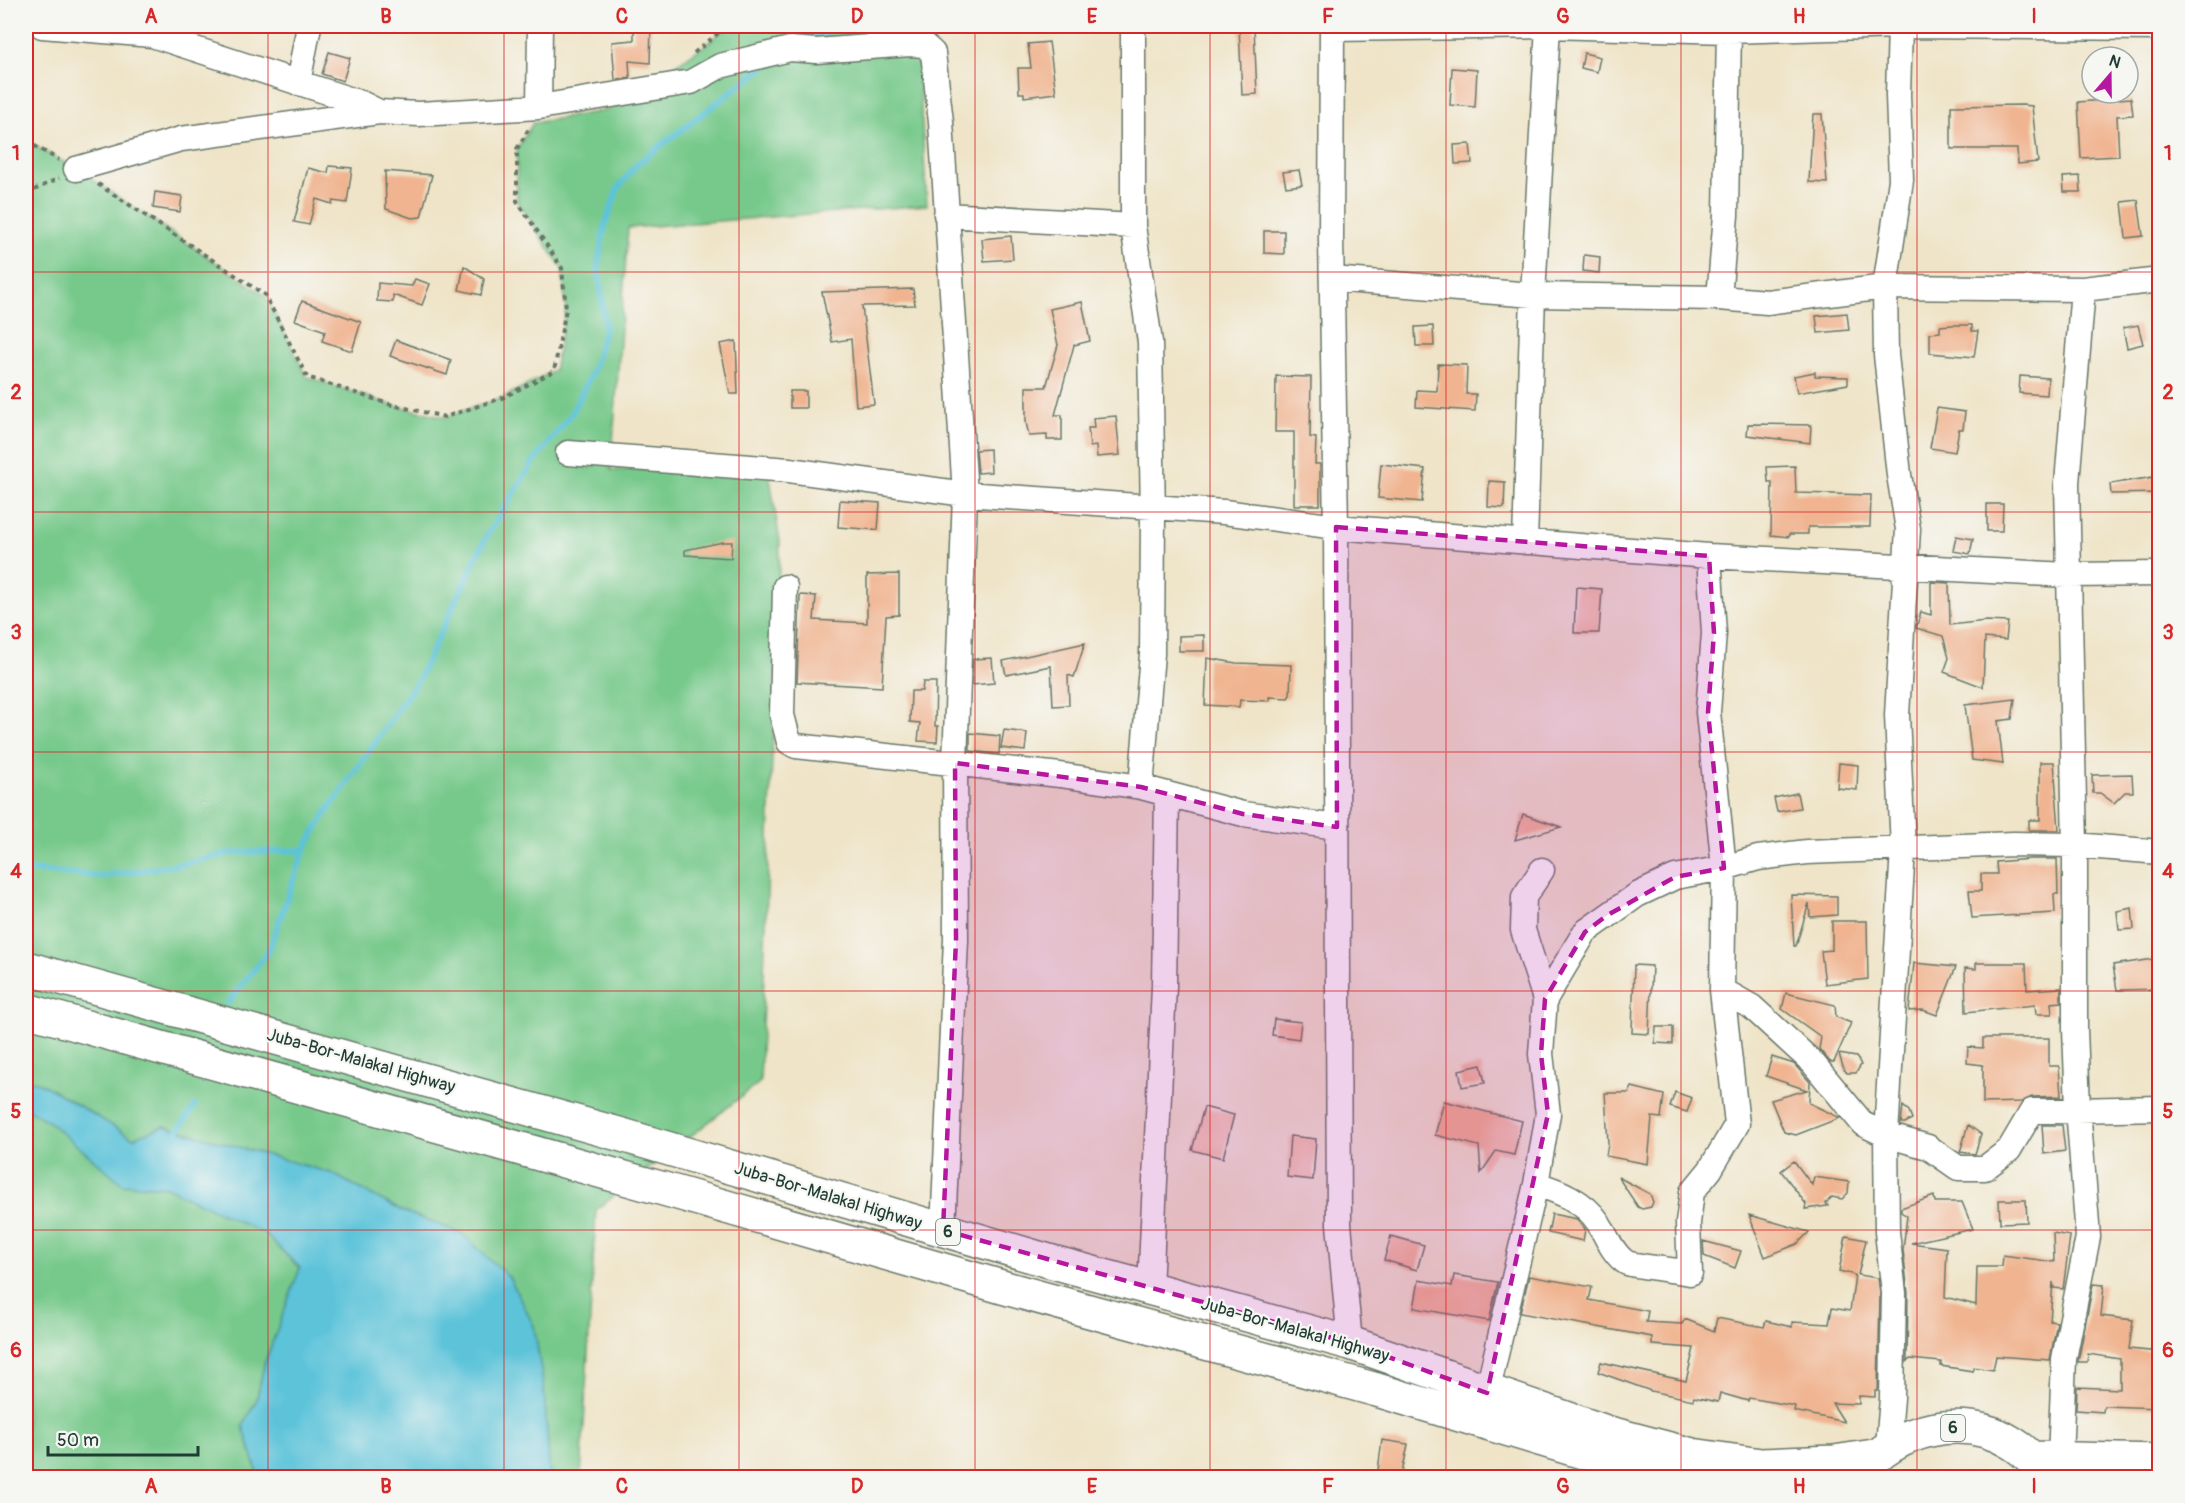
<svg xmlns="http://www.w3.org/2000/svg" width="2185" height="1503" viewBox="0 0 2185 1503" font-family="Pangolin,sans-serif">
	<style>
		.green { fill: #77c98b; stroke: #4b8360; stroke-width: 1.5 }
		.water { fill: #5cc3d9; stroke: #3e8086; stroke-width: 1.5 }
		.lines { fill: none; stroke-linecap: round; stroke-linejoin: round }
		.stream { stroke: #5cc3d9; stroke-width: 6 }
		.building { fill: #f0b490 }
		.minor-casing { stroke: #687768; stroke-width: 27 }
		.highway-casing { stroke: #687768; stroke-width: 36 }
		.path { stroke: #687768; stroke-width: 4; stroke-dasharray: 4.5 4.5; stroke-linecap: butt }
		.minor { stroke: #fff; stroke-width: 24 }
		.highway { stroke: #fff; stroke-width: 33 }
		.marked { fill: #b5179e; fill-opacity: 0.2; stroke: #b5179e; stroke-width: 4.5; stroke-dasharray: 12 8; stroke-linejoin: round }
		.grid { fill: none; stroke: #d62828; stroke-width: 1.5; stroke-opacity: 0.55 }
		.labels { text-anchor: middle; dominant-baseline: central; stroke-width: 4.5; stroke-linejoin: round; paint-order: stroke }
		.shield { fill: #f6f6f2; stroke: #60746d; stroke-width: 1.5 }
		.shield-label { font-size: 16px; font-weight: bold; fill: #1f3d34 }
		.street-label { font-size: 18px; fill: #1f3d34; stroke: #f6f6f2 }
		.neatline { fill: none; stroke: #d62828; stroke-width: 2 }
		.grid-label { font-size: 20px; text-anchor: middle; font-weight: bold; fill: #d62828 }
	</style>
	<rect width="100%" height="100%" fill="#f6f6f2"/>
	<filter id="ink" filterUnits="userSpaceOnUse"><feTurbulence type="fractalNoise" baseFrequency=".0167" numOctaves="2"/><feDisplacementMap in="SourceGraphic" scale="12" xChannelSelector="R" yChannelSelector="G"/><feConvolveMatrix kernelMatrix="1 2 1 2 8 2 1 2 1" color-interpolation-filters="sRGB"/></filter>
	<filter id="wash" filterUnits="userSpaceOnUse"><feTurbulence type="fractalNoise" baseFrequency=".008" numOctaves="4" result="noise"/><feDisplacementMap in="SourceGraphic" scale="24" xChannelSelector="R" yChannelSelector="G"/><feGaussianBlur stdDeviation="1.35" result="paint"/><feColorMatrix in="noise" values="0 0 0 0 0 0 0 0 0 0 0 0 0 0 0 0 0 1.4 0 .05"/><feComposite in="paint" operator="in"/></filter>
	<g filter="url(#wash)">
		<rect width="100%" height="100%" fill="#efe4c8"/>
		<path class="green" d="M727 26H916L927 205 628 228 611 470 768 466 780 542 760 1082 596 1210 581 1477H550L544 1389 534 1326 461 1233 402 1211 331 1173 164 1126 133 1138 44 1085 26 1078V141L76 169 265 295 307 377 392 405 445 417 502 398 554 371 566 309 562 268 517 201V149L533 123 609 110 707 44Z
			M26 1108 48 1121 123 1184 166 1187 265 1234 300 1269 264 1365 257 1399 243 1426 259 1477 26 1478Z"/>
		<path class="water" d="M26 1078 44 1085 133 1138 164 1126 331 1173 402 1211 461 1233 509 1277 534 1326 544 1389 550 1477H259L243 1426 257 1399 264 1365 300 1268 265 1234 166 1187 123 1184 48 1121 26 1108Z"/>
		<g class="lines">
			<path class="stream" d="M806 41 841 26
				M26 870 103 876 183 864 230 853 304 850
				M228 1003 269 950 304 850 324 816 418 680 486 537 532 464 572 413 593 370 605 327 598 264 605 225 618 188 638 163 769 63
				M175 1135 195 1106"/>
		</g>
		<g id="blocks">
			<path class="building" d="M634 26H651L650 63 629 61 630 78 615 80 612 42 634 40Z
				M1239 26H1254L1257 94 1242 95Z
				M1049 42 1056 93 1024 97V93H1019L1018 68H1031L1028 44Z
				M329 52 350 58 343 81 322 74Z
				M1584 53 1600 57 1597 72 1581 68Z
				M1452 68 1477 70 1475 107 1450 105Z
				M2131 98 2133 115 2117 116 2119 156 2081 158 2078 102Z
				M2023 105 2032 106 2038 162 2018 164 2017 149H1951V106Z
				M1813 114H1822L1827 183 1809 182Z
				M1470 144 1472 163 1455 164 1454 145Z
				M329 166 352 168 347 203 333 201 332 204 316 199 309 225 294 222 308 168 328 173Z
				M1299 170 1302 185 1286 187 1283 172Z
				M385 171 432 175 421 217 412 218 386 209Z
				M2080 176 2081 192H2064L2063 177Z
				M155 192 182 196 180 212 153 208Z
				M2138 200 2143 236 2126 238 2122 202Z
				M1264 231H1284V254L1264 253Z
				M1011 236 1013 259 984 261 982 239Z
				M1584 255 1600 257 1599 273 1583 271Z
				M464 266 484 279 481 295 459 290Z
				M415 279 430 284 422 305 393 295V302L377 301 378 283 412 286Z
				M913 289 915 305 862 306 874 404 856 406 851 339 832 342 822 292Z
				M302 301 361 322 352 351 322 341 325 331 295 320Z
				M1082 302 1090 341 1074 345 1055 415H1062V440H1047V435L1029 436 1026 422V387H1046L1058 345 1050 309Z
				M1847 313 1849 330 1818 333 1816 316Z
				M1951 325H1972V331H1978L1974 357 1930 353V333L1940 332V326Z
				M2138 325 2143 344 2127 348 2123 328Z
				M1433 326 1434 346H1416L1415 327Z
				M396 340 451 360 447 375 390 356Z
				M736 341 738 394H730L720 344Z
				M1438 364 1467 365 1466 394H1476L1475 411 1416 407 1417 390 1437 391Z
				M1815 372V376L1848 377V384L1797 393 1794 376Z
				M1276 376 1311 377 1310 437 1316 438 1315 464H1320V505H1294V432H1275Z
				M2020 376 2048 378 2047 395 2019 393Z
				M790 391H806V408H790Z
				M1937 408 1965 412 1963 429H1959L1955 452 1930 448Z
				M1116 416 1120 455 1097 457 1096 446 1090 447 1088 428H1094L1093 418Z
				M1748 424 1811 425 1810 443 1747 435Z
				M990 449 991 472 978 473 976 450Z
				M1381 464 1425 469 1422 502 1378 498Z
				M1795 466 1796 493 1871 495 1870 527H1808V534H1789V537L1771 535 1772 482H1768L1767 467Z
				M2160 476V493L2111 494 2110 484Z
				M1489 481 1505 482 1504 508 1488 507Z
				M840 500 880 503 878 530 838 527Z
				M1987 504H2003L2002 531H1987Z
				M1956 536 1973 539 1970 554 1953 551Z
				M723 542H732L731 558 685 555V550Z
				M899 574V615L886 616 882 687 797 682 800 595 816 596 814 620 867 623V575Z
				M1931 582 1949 583 1950 625 1986 621 2008 622 2006 640 1985 638 1983 687 1944 672 1949 658 1943 636 1916 628 1921 612 1931 615Z
				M1576 587 1602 589 1599 633H1574Z
				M1204 635V651H1179V636Z
				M1085 643 1074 677 1068 675 1069 705 1053 706 1051 666 1006 675 1003 661Z
				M992 658 994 683 972 685 973 659Z
				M1207 658 1236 663 1291 665 1290 695 1288 698 1269 697V701L1240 700 1239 707 1205 705Z
				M923 682H936L935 726H938L937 742 918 741 920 723 910 722 911 691H922Z
				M2015 699 2012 719 1998 721 2003 764 1972 760 1965 705Z
				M1004 730 1027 733 1025 751 1001 748Z
				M970 733 1000 736 999 754 970 751Z
				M2040 762H2054L2059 830H2029V820H2040Z
				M1839 763 1858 765 1857 790 1837 788Z
				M2132 774 2133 792H2125L2114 803 2100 793H2093L2092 775Z
				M1797 793 1800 808 1777 812 1774 798Z
				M1523 814 1561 827 1515 840Z
				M2030 859H2057L2058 894H2054L2055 913 1972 918 1969 891H1981V874H1997L1996 862Z
				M1791 895 1837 896V915L1810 917 1809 903 1796 946H1794Z
				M2132 908 2134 929 2119 930 2117 911Z
				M1832 921H1867L1868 979 1825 984 1821 951 1832 950Z
				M2160 958V989L2117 990 2113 965Z
				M1914 963 1956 967 1937 1015 1923 1010 1909 1011Z
				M1976 963H2026L2027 990 2061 988V1002L2051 1003 2052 1014H2036L2035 1005 1966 1012 1965 968 1976 969Z
				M1634 965 1652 966 1649 1034 1632 1033Z
				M1786 993 1835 1005 1836 1017 1851 1023 1834 1062H1830L1819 1049 1821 1037 1782 1009Z
				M1274 1019 1301 1022 1299 1039 1272 1035Z
				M1656 1027H1673V1044L1655 1043Z
				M1983 1038H2049V1066H2059L2061 1096 2032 1097 2021 1102 1983 1103V1065L1967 1063 1968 1047 1983 1048Z
				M1839 1054 1856 1057 1859 1061 1861 1065 1856 1073H1847L1844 1070Z
				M1772 1057 1794 1064 1810 1082 1809 1103 1840 1118 1796 1135 1784 1132 1771 1100 1807 1090 1766 1076Z
				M1481 1065 1485 1083 1462 1087 1459 1070Z
				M1632 1087 1664 1095 1661 1118 1652 1117 1648 1164 1606 1156 1608 1143 1605 1093H1629Z
				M1675 1092 1692 1098 1687 1112 1670 1107Z
				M1444 1101 1522 1121 1514 1155 1496 1151 1481 1173 1479 1146 1435 1135Z
				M1903 1106 1909 1111 1912 1119 1905 1123H1901Z
				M1204 1107 1234 1115 1223 1158 1192 1150Z
				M1968 1125 1981 1134 1975 1154 1960 1152Z
				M2042 1125H2062L2065 1151 2044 1154Z
				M1290 1136 1316 1139 1313 1180 1287 1177Z
				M1794 1161 1812 1185 1814 1177 1849 1182 1848 1193 1842 1199 1832 1197 1826 1203 1828 1206 1805 1209 1806 1204 1781 1171Z
				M1618 1177 1650 1194 1653 1202 1651 1207 1642 1209 1638 1207Z
				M1934 1196 1935 1202H1962L1973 1229 1911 1243 1947 1248 1945 1297 1976 1305 1977 1267H2002L2003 1255 2054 1262 2053 1233 2070 1236 2063 1289 2054 1288 2053 1282 2050 1321 2057 1322 2050 1360 1996 1356 1993 1370 1973 1367V1371L1941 1366V1362L1910 1359 1907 1362 1908 1293 1903 1250 1907 1216 1901 1212V1208Z
				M1999 1200H2026L2027 1222 2000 1223Z
				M1552 1214 1577 1219 1585 1229 1583 1241 1548 1233Z
				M1749 1215 1809 1232 1797 1244 1765 1257Z
				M1391 1236 1424 1245 1417 1270 1384 1260Z
				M1846 1236 1866 1240 1858 1275 1878 1278 1880 1294 1878 1391H1875V1397L1859 1396V1404L1832 1403 1844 1422 1794 1411 1795 1406 1749 1398 1748 1401 1720 1393 1718 1402 1694 1397 1693 1400 1651 1391 1598 1372 1601 1362 1686 1381 1694 1348 1652 1345V1337L1520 1313 1529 1276 1592 1287 1589 1300 1648 1311 1646 1322 1682 1324 1685 1319 1714 1331 1717 1318 1764 1327 1766 1321 1792 1327V1322L1829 1324 1832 1308 1850 1311 1855 1275 1839 1271Z
				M1703 1241 1741 1251 1735 1268 1704 1256Z
				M1454 1275 1498 1282 1489 1321 1414 1308 1419 1280 1452 1286Z
				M2093 1284 2104 1285 2101 1316 2133 1320 2129 1349 2160 1352V1408L2104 1406 2103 1412 2076 1410 2077 1387 2120 1389V1359L2088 1354 2087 1362H2078Z
				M1382 1440 1408 1444 1401 1478H1377Z"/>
		</g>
	</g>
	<g filter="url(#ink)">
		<use href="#blocks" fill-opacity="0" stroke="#687768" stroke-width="1.5"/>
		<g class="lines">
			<defs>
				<path id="minor" d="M42 26 152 35 361 103 379 112 419 114 539 107 691 82 720 66 790 49 816 51 910 44 924 45 933 53 941 122 965 494 955 763 956 940 943 1230
					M1133 26V226L1150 342 1153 517 1152 654 1141 787
					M1332 26 1331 238 1336 527 1339 1224 1350 1343
					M1332 29 1548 26 1728 31 1900 26 2160 28
					M298 83 309 26
					M539 107 540 26
					M76 169 181 139 379 112
					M946 215 1133 226
					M1332 279 1533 295 1719 298 1767 302 1885 287 2083 289 2160 280
					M1719 298 1726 215 1729 26
					M568 453 789 470 965 494 1224 512 1336 527 1709 556 2067 575 2160 574
					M1525 542 1533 295 1548 26
					M1709 556 1714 633 1708 712 1724 868 1722 990 1752 1007 1812 1062 1863 1124 1886 1135 1928 1147 1958 1168H1985L2009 1150 2032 1111 2160 1108
					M785 587 782 715 789 742 796 746 1060 775 1141 787 1243 814 1337 827
					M1545 999 1585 932 1637 895 1675 877 1724 868 1758 858 1807 852 2014 844 2075 845 2160 852
					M1536 1184C1559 1191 1584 1201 1598 1222 1606 1235 1613 1255 1627 1263 1630 1265 1680 1271 1690 1273L1688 1223 1692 1192 1710 1170 1737 1124 1722 990
					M1150 1289 1164 986 1167 795
					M1487 1393 1536 1184 1548 1114 1541 1054 1545 999 1523 930 1524 897 1542 870
					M1888 1446 1892 1398 1894 1293 1887 1232 1886 1135 1903 849 1897 715 1908 529 1899 475 1886 355 1885 287 1901 180 1898 95 1900 26
					M2060 1460 2064 1359 2088 1237 2078 1108 2075 1029V845L2067 483 2083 289"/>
				<path id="highway" d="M26 968 622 1135 1049 1261 1350 1343 1609 1433 1692 1455 1761 1465 1834 1462 1874 1456
					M26 1010 678 1193 1009 1289 1377 1390 1669 1478
					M2033 1458 2160 1461
					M1861 1473C1895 1429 1963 1412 2012 1443 2027 1452 2038 1464 2050 1478"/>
			</defs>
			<use href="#minor" class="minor-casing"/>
			<use href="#highway" class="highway-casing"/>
			<path class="path" d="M694 53 727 26
				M26 141 59 160
				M98 184 265 295 307 377 392 405 445 417 502 398 554 371 566 309 562 268 517 201V149L530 127
				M26 194 59 178"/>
			<use href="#minor" class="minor"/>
			<use href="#highway" class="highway"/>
		</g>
	</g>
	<path class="marked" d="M1336 527 1709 556 1714 633 1708 712 1724 868 1675 877 1606 916 1585 932 1545 999 1541 1054 1548 1114 1487 1393 1350 1343 943 1230 956 940 955 763 1141 787 1243 814 1337 827Z"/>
	<path class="grid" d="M268 26V1478M504 26V1478M739 26V1478M975 26V1478M1210 26V1478M1446 26V1478M1681 26V1478M1917 26V1478M26 272H2160M26 512H2160M26 752H2160M26 991H2160M26 1230H2160"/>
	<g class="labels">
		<g class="shield">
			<rect x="936" y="1219" width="24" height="26" rx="4.5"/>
			<rect x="1941" y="1415" width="24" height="26" rx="4.5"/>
		</g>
		<g class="shield-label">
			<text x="948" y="1232">6</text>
			<text x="1953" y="1428">6</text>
		</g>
		<g class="street-label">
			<text transform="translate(361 1061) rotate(16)">Juba-Bor-Malakal Highway</text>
			<text transform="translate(828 1196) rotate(17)">Juba-Bor-Malakal Highway</text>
			<text transform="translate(1295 1330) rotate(16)">Juba-Bor-Malakal Highway</text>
		</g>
	</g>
	<rect width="2185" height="1503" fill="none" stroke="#f6f6f2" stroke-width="66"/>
	<g transform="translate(2110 75) rotate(20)"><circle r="28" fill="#f6f6f2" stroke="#a0aca6" stroke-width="1.5"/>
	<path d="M0-4.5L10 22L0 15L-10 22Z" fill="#b5179e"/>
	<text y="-9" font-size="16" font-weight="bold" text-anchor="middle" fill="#1f3d34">N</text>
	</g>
	<path d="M48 1446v9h150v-9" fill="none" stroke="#1f3d34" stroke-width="3"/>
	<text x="57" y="1446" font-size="18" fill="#1f3d34" stroke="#f6f6f2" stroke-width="4.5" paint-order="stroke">50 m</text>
	<rect x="33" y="33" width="2119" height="1437" class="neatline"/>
	<g class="grid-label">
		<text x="151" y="23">A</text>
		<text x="386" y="23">B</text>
		<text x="622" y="23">C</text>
		<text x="857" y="23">D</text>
		<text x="1092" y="23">E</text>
		<text x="1328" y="23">F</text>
		<text x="1563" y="23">G</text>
		<text x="1799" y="23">H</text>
		<text x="2034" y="23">I</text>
		<text x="16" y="160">1</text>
		<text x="2168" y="160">1</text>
		<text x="16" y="399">2</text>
		<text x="2168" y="399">2</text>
		<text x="16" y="639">3</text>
		<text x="2168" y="639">3</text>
		<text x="16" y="878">4</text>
		<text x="2168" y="878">4</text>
		<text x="16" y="1118">5</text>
		<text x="2168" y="1118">5</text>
		<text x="16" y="1357">6</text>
		<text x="2168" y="1357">6</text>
		<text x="151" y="1493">A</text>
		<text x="386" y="1493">B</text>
		<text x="622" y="1493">C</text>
		<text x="857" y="1493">D</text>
		<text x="1092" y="1493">E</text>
		<text x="1328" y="1493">F</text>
		<text x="1563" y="1493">G</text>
		<text x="1799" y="1493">H</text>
		<text x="2034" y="1493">I</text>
	</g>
</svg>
